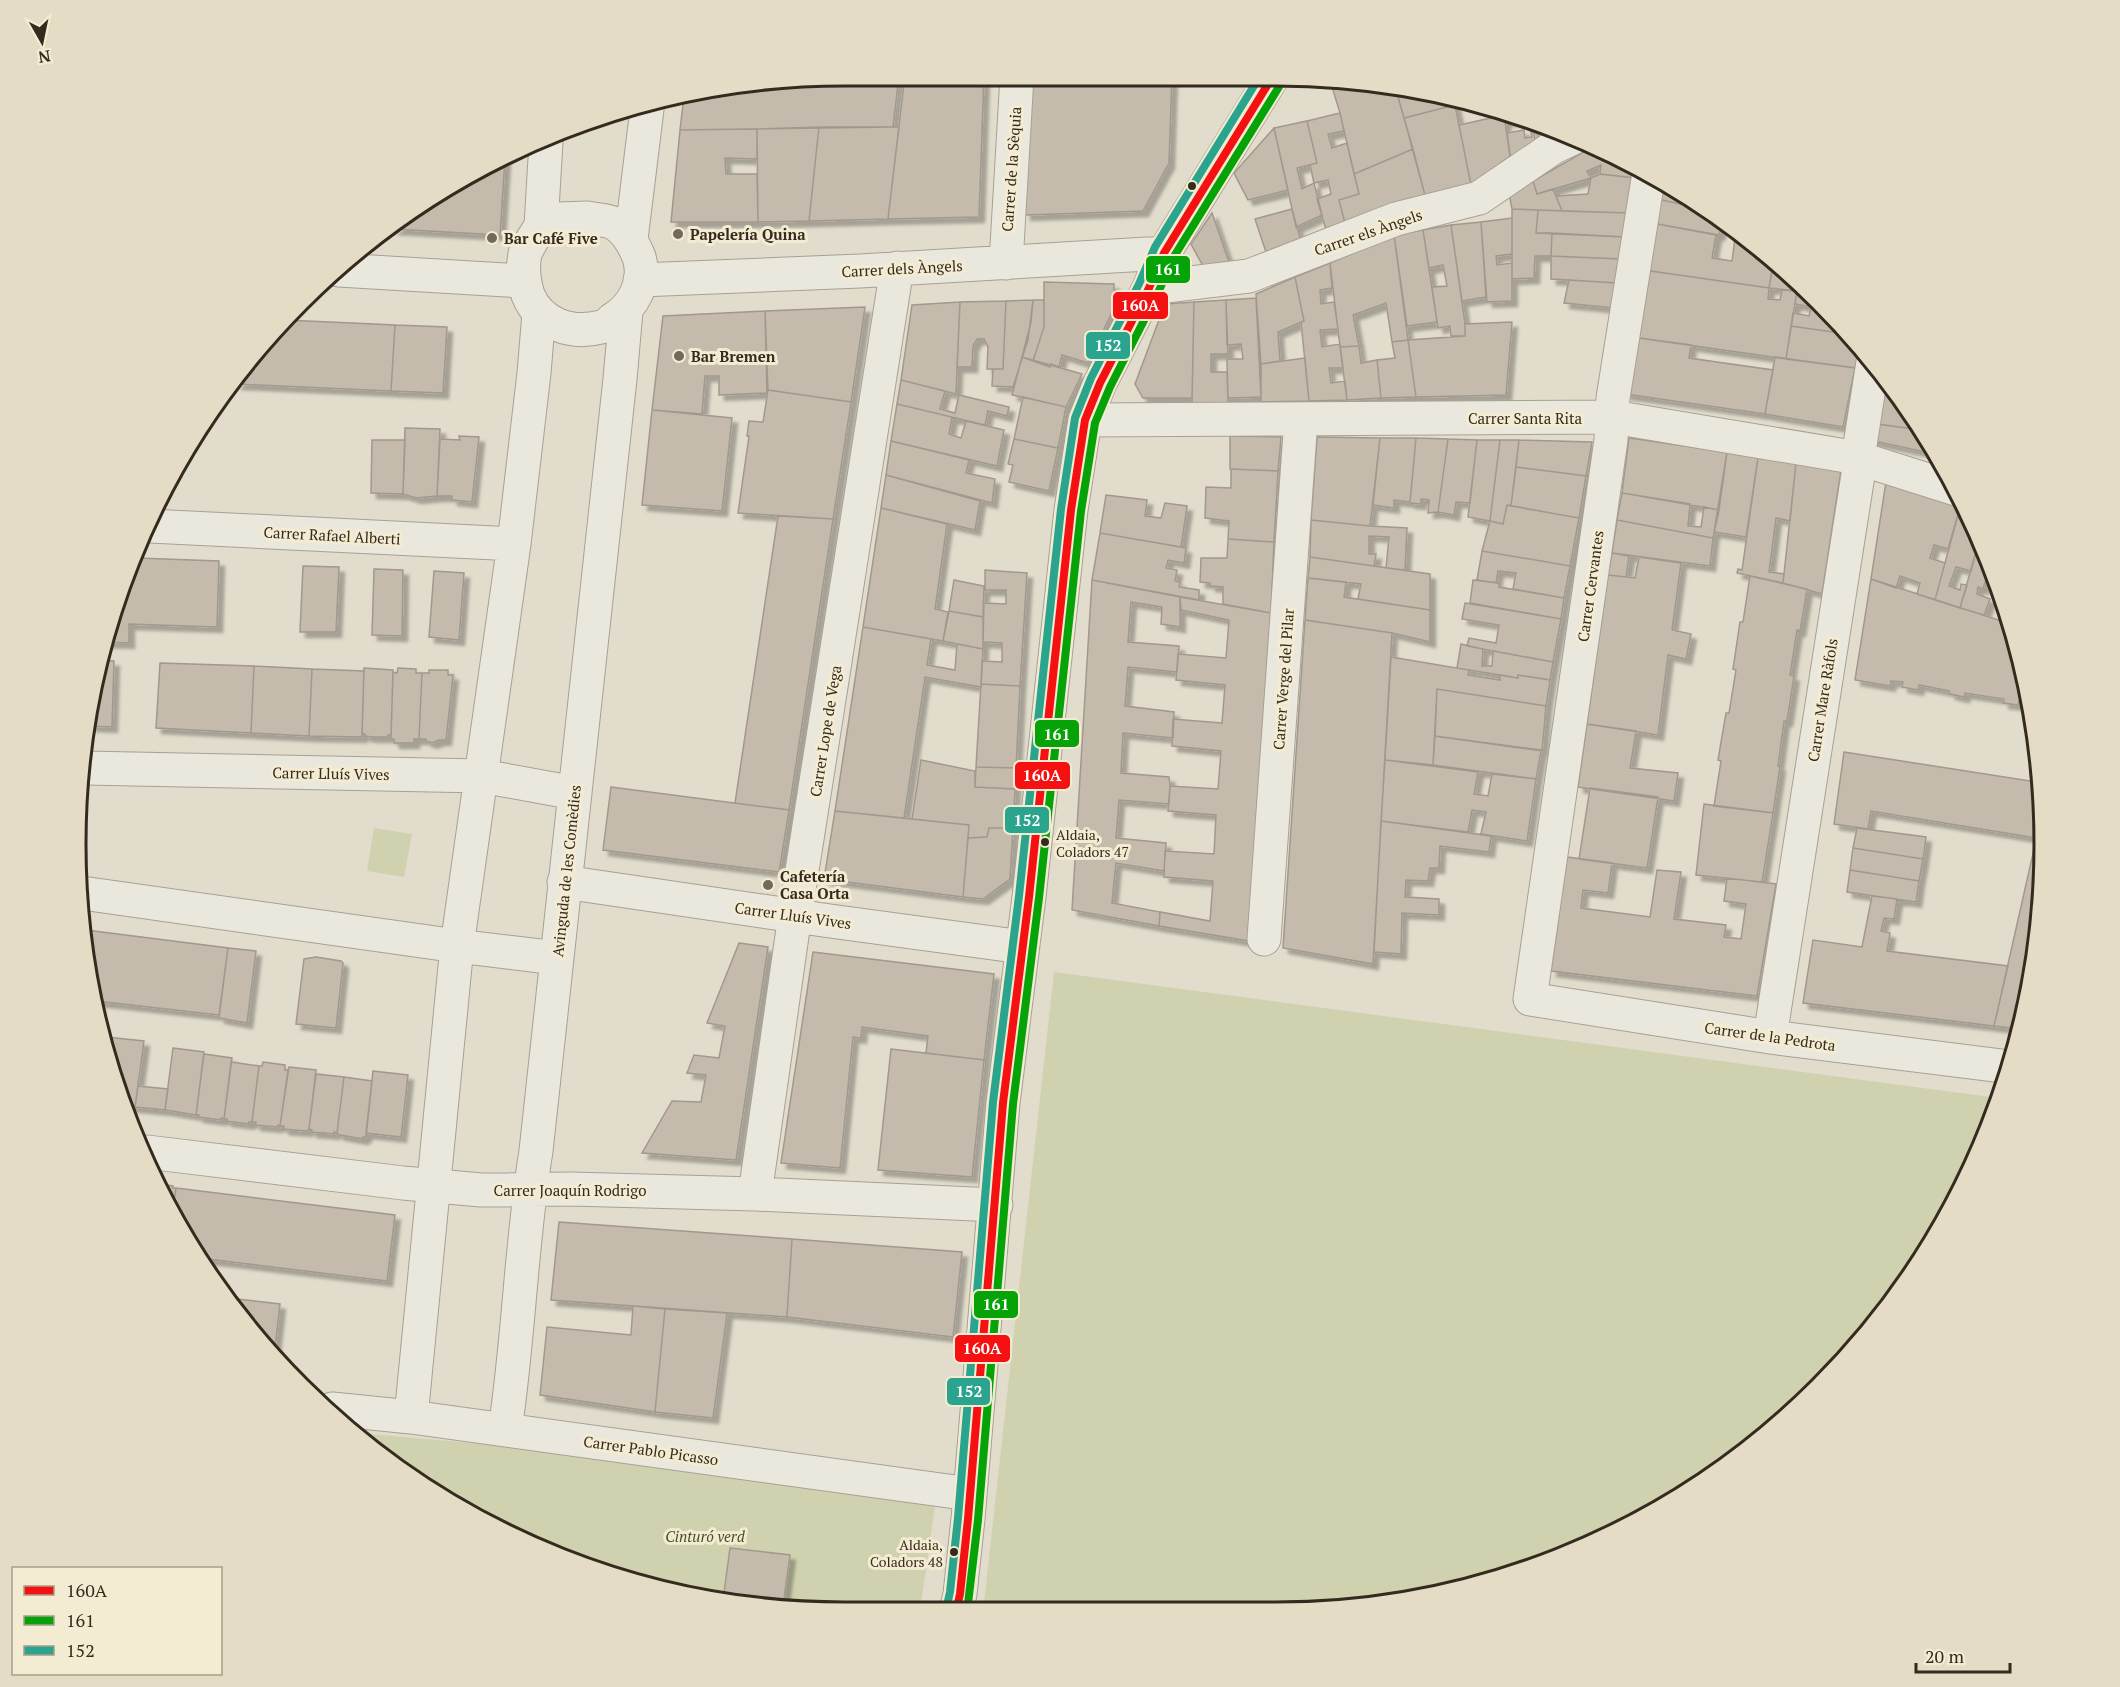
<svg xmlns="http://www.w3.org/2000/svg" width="2120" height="1687" viewBox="0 0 2120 1687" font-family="'PT Serif',serif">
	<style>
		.green { fill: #d0d2af }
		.building { fill: #c5bbad; stroke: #a2988c; stroke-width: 1.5; filter: url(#shadow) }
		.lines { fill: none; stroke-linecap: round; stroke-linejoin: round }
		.minor-casing { stroke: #a7a195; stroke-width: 35 }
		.minor { stroke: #eae7dd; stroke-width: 33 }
		.bus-1-casing { stroke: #f3ebd2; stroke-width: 12 }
		.bus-2-casing { stroke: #f3ebd2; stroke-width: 12 }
		.bus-3-casing { stroke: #f3ebd2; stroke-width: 12 }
		.bus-1 { stroke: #f51111; stroke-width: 8 }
		.bus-2 { stroke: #06a308; stroke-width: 8 }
		.bus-3 { stroke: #2ba48e; stroke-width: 8 }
		.bus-dot { fill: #352a1e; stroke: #f3ebd2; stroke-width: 2 }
		.poi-dot { fill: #72685b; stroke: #f3ebd2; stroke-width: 2 }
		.labels { text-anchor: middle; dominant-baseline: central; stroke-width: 6; stroke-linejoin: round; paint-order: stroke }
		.bus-label { font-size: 14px; fill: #352a1e; stroke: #f3ebd2; text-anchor: start }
		.street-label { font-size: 15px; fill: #352a1e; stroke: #f3ebd2 }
		.poi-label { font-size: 15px; font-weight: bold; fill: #352a1e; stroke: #f3ebd2; text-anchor: start }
		.park-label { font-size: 15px; font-style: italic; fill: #445026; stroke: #f3ebd2 }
		.rim { fill: none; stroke: #352a1e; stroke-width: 3 }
		.line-badge { stroke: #f3ebd2; stroke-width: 2 }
		.badge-label { font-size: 16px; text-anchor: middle; font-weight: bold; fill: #fff }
	</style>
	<defs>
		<filter id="shadow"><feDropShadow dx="5.5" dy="5.5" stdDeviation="1.5" flood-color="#0004"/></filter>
	</defs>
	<rect width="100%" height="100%" fill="#e2dccc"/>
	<path class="green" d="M374 828 412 834 404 877 367 871Z
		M1054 972 1998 1098 1966 1184 1886 1312 1783 1422 1660 1509 1523 1571 1327 1610 983 1612Z
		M360 1433 528 1448 935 1505 920 1612H843L694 1597 549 1553 416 1482Z"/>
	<path class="building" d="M844 75H899L893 127 680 130 684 96Z
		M905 75H984L979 217 888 219Z
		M1032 76H1172L1169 163 1143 211 1025 215Z
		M1329 77 1396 90 1413 149 1354 174 1340 113Z
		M1396 90 1454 102 1455 105 1404 118Z
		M1455 105 1471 185 1426 199 1404 118Z
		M1503 112 1524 116 1530 119 1505 121Z
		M1340 113 1344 131 1328 134 1332 148 1347 143 1359 194 1339 200 1347 231 1329 240 1317 199 1331 194 1328 180 1314 183 1310 165 1317 163 1307 121Z
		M1504 115 1510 156 1471 185 1459 125Z
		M1307 121 1317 163 1297 168 1302 189 1314 183 1322 215 1296 227 1274 128Z
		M1533 125 1537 155 1511 161 1507 133 1524 130 1525 138 1532 137 1530 126Z
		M819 127 809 221 758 222 757 129Z
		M819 127H899L888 219 809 221Z
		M1274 128 1288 190 1248 200 1234 173Z
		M757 129V159L725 158 726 174H757L758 222H671L680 130Z
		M1592 147 1637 167 1635 178 1600 174 1601 165 1587 171 1591 178 1537 194 1533 181Z
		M1413 149 1426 199 1347 231 1339 200 1359 194 1354 174Z
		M505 159 500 235 393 229 460 178Z
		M1600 174 1635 178 1628 213 1562 211 1556 196 1588 194 1591 178Z
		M1660 178 1704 209 1657 199Z
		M1533 181 1537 194 1553 189 1562 211 1512 209 1509 194Z
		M1657 199 1704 209 1723 222 1719 235 1652 223Z
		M1292 209 1303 249 1268 258 1255 219Z
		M1512 209 1538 210 1536 233H1552L1551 256H1535L1534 278 1512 279Z
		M1538 210 1628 213 1624 237 1536 233Z
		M1212 213 1229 262 1203 266 1191 244Z
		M1512 218V254L1496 256 1497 265 1512 263V301L1487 302 1481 222Z
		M1481 222 1486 297 1462 301 1451 225Z
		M1652 223 1716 235 1712 258 1732 261 1735 238 1747 240 1774 259 1769 288 1644 270Z
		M1451 225 1465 324V336H1451L1450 326 1438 328 1432 287 1447 286 1443 265 1429 268 1423 230Z
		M1423 230 1437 322 1407 326 1394 235Z
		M1552 233 1624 237 1620 259 1551 256Z
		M1394 235 1408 340 1392 342 1386 303 1353 315 1359 346 1340 347 1330 263Z
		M1551 256 1620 259 1617 283 1551 279Z
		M1774 259 1798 282 1797 291 1769 288Z
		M1330 263 1332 288 1320 290 1321 304 1334 302 1338 329 1320 330 1322 347 1340 344 1343 368H1329L1331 383 1345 381 1347 400 1309 401 1301 322 1304 321 1295 277Z
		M1644 270 1769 288 1768 299 1780 300 1782 290 1797 291 1786 359 1632 337Z
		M1295 277 1304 321 1278 332 1280 361 1261 364 1256 294Z
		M1569 280 1617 283 1614 308 1564 303Z
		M1044 282 1114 284V308L1088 363 1062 355 1059 367 1051 364 1050 367 1033 361 1044 327Z
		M1797 291 1808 292 1824 309 1795 304Z
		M1256 298 1261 397 1228 398 1227 359H1243L1241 344 1227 345 1226 300Z
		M1033 300 1028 340 1013 387 992 386 993 369H1003L1006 301Z
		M1033 300H1044V327L1033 361 1022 357 1031 322Z
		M1226 300 1228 354H1211V372H1227L1228 403H1192L1194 302Z
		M1006 301 1003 369H987L988 347 984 339H977L973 346 972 367H957L960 302Z
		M960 302 956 394 901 380 912 305Z
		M1194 302 1192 398H1143L1135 384 1165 304Z
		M865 307 851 402 768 390 765 311Z
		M1811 307 1824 309 1847 334 1791 326 1793 313 1809 316Z
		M765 311 767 393 719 395V376H705L702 414 652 410 663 316Z
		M285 320 395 325 391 391 236 384Z
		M1512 322 1506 395 1416 397 1408 340 1465 336V324Z
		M395 325 447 327 443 393 391 391Z
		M1791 326 1847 334 1860 348 1855 368 1786 359Z
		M1632 337 1691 345 1689 358 1773 370 1765 414 1625 394Z
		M1408 340 1416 397 1381 398 1377 360 1395 358 1392 342Z
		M1359 346 1361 363 1377 360 1381 398 1347 400 1340 347Z
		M1022 357 1082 374 1066 407 1012 395Z
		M1775 357 1855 368 1843 427 1765 414Z
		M1305 358 1309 401 1261 402V364Z
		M901 380 945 391 940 409 955 413 959 395 1009 407 1007 416 988 411 985 425 897 404Z
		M1876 383 1893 386 1922 430 1869 423Z
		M768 390 851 402 833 519 738 513 749 436H747L749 421 763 422Z
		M1023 397 1066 407 1058 448 1014 439Z
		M897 404 952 417 949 434 961 438 966 421 1004 430 997 466 891 441Z
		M652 410 732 418 722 511 642 505Z
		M1869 423 1922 430 1939 455 1865 439Z
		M405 428 440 429 437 496 416 498 403 494Z
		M459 436 479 437 472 502 452 500V496H437L440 439 460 440Z
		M1230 436 1281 437 1278 471 1230 469Z
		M1317 437 1380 438 1370 526 1311 520Z
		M1380 438H1416L1410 502 1394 500V508L1373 505Z
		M1416 438 1448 439 1438 512 1428 513 1429 500 1421 499V504L1410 503Z
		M1629 438 1727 452 1719 510 1622 493Z
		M1014 439 1058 448 1049 491 1009 482 1013 465 1008 464Z
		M1448 439 1477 440 1470 503 1456 502 1454 515 1438 512Z
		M372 440H405L403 494 371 493Z
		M1477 440H1500L1490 521 1468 517Z
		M1500 440H1519L1511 506 1507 505 1503 524 1490 521Z
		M1519 440 1592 442 1586 476 1516 467Z
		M891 441 969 460 966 473 995 479 992 503 886 475Z
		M1727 452 1758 458 1746 537 1714 532Z
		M1758 458 1796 463 1790 521 1776 518 1769 572 1784 574 1783 583 1737 573 1738 569 1742 570Z
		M1796 463 1841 470 1822 594 1783 583Z
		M1516 467 1586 476 1579 518 1511 506Z
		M1231 469 1278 471 1274 542 1228 539 1229 521 1205 518 1206 487 1231 488Z
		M886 475 980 501 975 530 881 508Z
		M1886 482 1961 504 1948 549 1934 545 1930 558 1945 563 1935 600 1917 594 1920 583 1900 576 1896 588 1871 579Z
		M1622 493 1690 504 1688 526 1701 527 1704 507 1719 510 1713 538 1617 520Z
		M1106 495 1147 500 1145 516 1161 518 1165 503 1187 506 1181 547 1100 533Z
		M1961 504 1979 541 1971 571 1956 567 1949 586 1960 590 1961 584 1967 585 1960 608 1935 600Z
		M1507 505 1579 518 1570 566 1482 551 1490 521 1503 524Z
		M881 508 947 524 935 609 948 612 943 641 863 627Z
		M778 516 833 519 789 810 735 803Z
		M1311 520 1370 526 1407 528 1405 570 1386 568 1389 537 1369 536V554H1376L1374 566 1310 557Z
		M1617 520 1713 538 1710 566 1612 553Z
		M1100 533 1186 548 1184 563 1168 560 1166 568 1177 570 1175 581 1180 582 1179 587 1199 590V600L1092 580Z
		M1228 539 1274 542 1271 613 1223 604V587L1210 586V583L1200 582 1201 558H1227Z
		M1979 541 1995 577V579L1987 576 1983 589 1978 587 1977 594 1990 599 1984 615 1960 608Z
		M1482 551 1570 566 1564 598 1513 589 1516 573 1498 571 1496 583 1477 580Z
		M1612 553 1629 556 1626 577 1608 575Z
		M1310 557 1430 574V610L1358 599 1361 584 1308 578Z
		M1639 557 1681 563 1672 630 1691 634 1686 659 1668 655 1658 735 1587 724 1608 575 1635 578Z
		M137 558 219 561 217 627 129 624V643L102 642Z
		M303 566 339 567 336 632H300Z
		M374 569 403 570 402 636 372 635Z
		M985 570 1027 573 1020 686 981 684 982 661 1002 662V643L983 642 984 603 1006 604V590H985Z
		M434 571 464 573 459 640 429 637Z
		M1750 576 1807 589 1800 631 1797 630 1790 675 1794 676 1787 721H1784L1778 766H1780L1773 813 1714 806 1721 761 1718 760 1726 713H1729L1736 670 1733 669 1740 622H1743Z
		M1308 578 1346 582 1344 597 1430 610V642L1392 633 1305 620Z
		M1871 579 2011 624 2029 703 2019 701 2018 705 2003 703 2004 699 1965 693 1964 697 1950 694 1949 691 1919 685 1918 690 1902 687 1903 682 1891 681 1890 686 1855 680Z
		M954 580 984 586 983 617 949 611Z
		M1092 580 1180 597V627L1161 624 1162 607 1131 602 1128 642 1179 646 1177 672 1128 667 1125 706 1174 712 1173 738 1123 733 1121 773 1169 777 1170 786 1169 804 1119 800 1116 838 1166 843 1164 871 1116 863 1112 903 1160 912 1159 926 1072 910Z
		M1473 580 1499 583V587L1564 598 1561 619 1470 603Z
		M1180 597 1271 613 1249 941 1159 926 1160 912 1210 921 1213 881 1164 877 1165 851 1214 854 1216 815 1168 811 1170 786 1218 789 1221 751 1172 746 1173 719 1222 723 1225 685 1176 680 1178 654 1226 658 1229 620 1181 610Z
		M1465 603 1561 619 1553 662 1467 646 1469 638 1496 643 1499 625 1462 619Z
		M949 611 983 617V649L943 641Z
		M1305 620 1392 633 1373 964 1283 948Z
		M863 627 931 639 927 665 955 670 957 644 983 649 981 687 925 677 904 818 835 811Z
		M1461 644 1483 649 1482 666H1492L1493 651 1553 662 1550 680 1518 675V678L1457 668Z
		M1391 657 1469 670 1468 675 1500 680V675L1518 678V675L1550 680 1546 706 1437 689 1433 765 1385 760Z
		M99 660 114 661 112 727 90 726Z
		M160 663 254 666 251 733 156 728Z
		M254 666 312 669 309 736 251 733Z
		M364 668 393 670 391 735H388V737H373L365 736V734L362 733Z
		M398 668 416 669V673H422L419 739H414V743H394V739H391L393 672 397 673Z
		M312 669 364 671 362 737 309 736Z
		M429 670H448V675H453L446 740H439L432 743 426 741V739H419L422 673H429Z
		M981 684 1020 686 1016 768 976 767Z
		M1437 689 1546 706 1542 751 1435 736Z
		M1587 724 1636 731 1630 768 1678 773 1674 801 1578 787Z
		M1435 736 1541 750 1536 779 1433 765Z
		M1844 752 2036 782 2039 765 2041 818 2037 838 1871 811 1868 829 1834 824Z
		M921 760 975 771V787L1015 789 1013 828H989L987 837 968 838 969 825 912 819Z
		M1385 760 1478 772 1474 794 1488 796 1492 774 1536 779 1527 841 1481 834 1486 812 1472 810 1468 832 1381 821Z
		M976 767 1016 768 1015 789 975 787Z
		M611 787 789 810 779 872 603 850Z
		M1590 788 1658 797 1647 868 1579 859Z
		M1704 804 1773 813 1762 882 1696 875Z
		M835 811 969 825 963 897 824 879Z
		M2041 818 2043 894 2021 1029 1994 1026Z
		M1381 821 1491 836 1489 852 1440 846 1439 868H1430L1428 881 1406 880 1405 897 1439 899V915L1402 913 1401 954 1374 952Z
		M989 828H1013L1010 879 983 899 963 897 968 838 987 837Z
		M1857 828 1926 837 1923 859 1853 848Z
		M1853 848 1923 859 1919 881 1850 870Z
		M1567 857 1612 863 1608 893 1583 890 1581 908 1650 917 1657 870 1681 872 1674 919 1726 925 1724 937 1741 939 1746 904 1724 901 1727 878 1776 884 1757 996 1551 971Z
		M1850 870 1919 881 1916 902 1847 892Z
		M1872 896 1897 899 1894 919 1884 918 1881 931 1890 933 1887 951 2008 966 1994 1026 1803 1003 1813 940 1862 947Z
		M86 930 228 948 219 1015 96 1001Z
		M739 943 768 947 736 1160 642 1153 672 1101 701 1102 706 1075 687 1073 694 1055 719 1058 725 1026 707 1023Z
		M228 948 256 951 247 1023 219 1018Z
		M813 952 994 974 984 1060 926 1053 928 1036 862 1027 861 1038 853 1037 840 1168 781 1163Z
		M316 957 341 961 343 963 336 1028 296 1024 304 959Z
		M106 1037 144 1041 135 1107 128 1106 104 1050Z
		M173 1048 204 1052 196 1115 165 1110Z
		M891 1049 984 1060 972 1177 878 1170Z
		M204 1054 232 1058 224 1119 221 1118V1120L198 1117 199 1115H196Z
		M231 1062 259 1066 252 1122H249V1124L226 1121 227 1119H224Z
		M263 1062 285 1065V1070H288L280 1126 278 1125 277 1127 255 1125 256 1122H252L259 1066H262Z
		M289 1067 316 1070 309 1129 306 1131 283 1129 284 1126H280Z
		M373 1071 408 1075 401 1137 366 1133Z
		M316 1074 344 1077 337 1133 334 1132V1134L311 1132 312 1130 309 1129Z
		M344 1077 372 1081 366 1137H363V1139L340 1135 337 1133Z
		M138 1086 168 1089 165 1110 135 1107Z
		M160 1184 173 1186V1188H176L172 1214Z
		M176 1188 395 1215 387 1281 199 1258 178 1227 172 1214Z
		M559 1222 792 1239 787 1317 551 1300Z
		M792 1239 962 1252 953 1337 787 1317Z
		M229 1298 280 1304 274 1357 266 1350Z
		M633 1306 665 1309 655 1412 540 1395 547 1327 631 1335Z
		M665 1309 727 1313 713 1418 655 1412Z
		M730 1548 790 1555 783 1606 723 1600Z"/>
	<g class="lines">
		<defs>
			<path id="minor" d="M1649 173 1613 398 1611 440 1530 999 1770 1037 2010 1067
				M588 218C596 220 609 220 615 224 627 231 634 245 639 257 647 283 633 307 612 320 609 323 605 326 601 327 571 335 540 324 528 295 524 282 522 268 525 254 528 245 536 234 541 226L558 219Z
				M541 226 546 142
				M631 239 648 101
				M1006 263 1017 76
				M339 270 523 281
				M640 280 860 271 1164 253
				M1149 288 1249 276 1396 219 1479 198 1554 147 1573 138
				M1085 420 1613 417 1858 458 1956 489
				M150 526 514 544
				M85 768 482 776 575 793
				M564 882 830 921 1022 947
				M82 893 457 946 557 958
				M1264 939 1301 419
				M1770 1037 1858 475V458L1873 362
				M147 1152 403 1183 481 1190 571 1189 755 1194 996 1205
				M755 1194 795 915 897 268
				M332 1409 411 1417 970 1494
				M411 1417 457 946 514 544 534 373 539 313
				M505 1430C519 1337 521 1243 536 1151L620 379 626 311
				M956 1612 960 1594 968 1519 1003 1103 1029 897 1071 510 1085 420 1100 383 1149 288 1164 253 1273 76"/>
		</defs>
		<use href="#minor" class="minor-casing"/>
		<use href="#minor" class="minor"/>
		<defs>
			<path id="bus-1" d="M956 1612 960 1594 968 1519 1003 1103 1029 897 1071 510 1085 420 1100 383 1149 288 1164 253 1273 76"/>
			<path id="bus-2" d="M967 1612 978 1520 1013 1104 1039 898 1081 511 1095 423 1110 387 1158 293 1173 258 1282 82"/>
			<path id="bus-3" d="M946 1610 950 1592 958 1518 993 1102 1019 896 1061 509 1075 418 1091 378 1139 284 1155 247 1260 76"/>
		</defs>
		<use href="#bus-1" class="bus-1-casing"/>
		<use href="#bus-2" class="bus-2-casing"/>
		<use href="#bus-3" class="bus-3-casing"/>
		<use href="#bus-1" class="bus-1"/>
		<use href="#bus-2" class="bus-2"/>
		<use href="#bus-3" class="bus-3"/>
	</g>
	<g class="bus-dot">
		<circle cx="1192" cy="186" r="5"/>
		<circle cx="1045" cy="842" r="5"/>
		<circle cx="954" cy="1552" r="5"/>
	</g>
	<g class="poi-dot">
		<circle cx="678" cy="234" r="6"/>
		<circle cx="492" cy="238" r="6"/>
		<circle cx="679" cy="356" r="6"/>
		<circle cx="768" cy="885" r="6"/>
	</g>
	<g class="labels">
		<g class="bus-label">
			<text x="1056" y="834">Aldaia,<tspan x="1056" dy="17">Coladors 47</tspan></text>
			<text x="943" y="1544" text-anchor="end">Aldaia,<tspan x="943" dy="17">Coladors 48</tspan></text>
		</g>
		<g class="street-label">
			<text transform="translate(1011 169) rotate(-86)">Carrer de la Sèquia</text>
			<text transform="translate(1368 232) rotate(-19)">Carrer els Àngels</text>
			<text transform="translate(902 268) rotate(-3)">Carrer dels Àngels</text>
			<text x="1525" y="418">Carrer Santa Rita</text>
			<text transform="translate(332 535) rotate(3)">Carrer Rafael Alberti</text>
			<text transform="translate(1590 586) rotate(-82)">Carrer Cervantes</text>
			<text transform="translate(1283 679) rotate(-86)">Carrer Verge del Pilar</text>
			<text transform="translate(1822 700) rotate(-81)">Carrer Mare Ràfols</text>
			<text transform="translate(825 731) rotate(-81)">Carrer Lope de Vega</text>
			<text transform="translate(331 773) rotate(1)">Carrer Lluís Vives</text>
			<text transform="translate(566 871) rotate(-84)">Avinguda de les Comèdies</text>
			<text transform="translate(793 915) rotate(8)">Carrer Lluís Vives</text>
			<text transform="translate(1770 1036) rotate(8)">Carrer de la Pedrota</text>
			<text x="570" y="1190">Carrer Joaquín Rodrigo</text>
			<text transform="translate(651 1450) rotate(8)">Carrer Pablo Picasso</text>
		</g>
		<g class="poi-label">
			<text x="690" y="234">Papelería Quina</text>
			<text x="504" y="238">Bar Café Five</text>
			<text x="691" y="356">Bar Bremen</text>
			<text x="780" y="876">Cafetería<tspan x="780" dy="17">Casa Orta</tspan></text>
		</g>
		<g class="park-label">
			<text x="705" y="1536">Cinturó verd</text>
		</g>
	</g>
	<path d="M0 0H2120V1687H0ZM844 86H1276A758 758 0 0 1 2034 844V844A758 758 0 0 1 1276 1602H844A758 758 0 0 1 86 844V844A758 758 0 0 1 844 86Z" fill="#e4dcc4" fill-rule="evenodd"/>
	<path class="rim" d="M844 86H1276A758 758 0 0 1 2034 844V844A758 758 0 0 1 1276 1602H844A758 758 0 0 1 86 844V844A758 758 0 0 1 844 86Z"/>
	<g class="line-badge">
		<rect x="1145" y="255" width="46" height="29" rx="6" fill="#06a308"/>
		<rect x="1112" y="291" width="57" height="29" rx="6" fill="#f51111"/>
		<rect x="1085" y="331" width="46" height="29" rx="6" fill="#2ba48e"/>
		<rect x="1034" y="719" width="46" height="29" rx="6" fill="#06a308"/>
		<rect x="1014" y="761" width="57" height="29" rx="6" fill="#f51111"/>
		<rect x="1004" y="806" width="46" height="28" rx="6" fill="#2ba48e"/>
		<rect x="973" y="1290" width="46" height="29" rx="6" fill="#06a308"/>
		<rect x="954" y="1334" width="57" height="29" rx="6" fill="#f51111"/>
		<rect x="946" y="1377" width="45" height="29" rx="6" fill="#2ba48e"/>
	</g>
	<g class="badge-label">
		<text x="1168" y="275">161</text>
		<text x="1140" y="311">160A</text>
		<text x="1108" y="351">152</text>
		<text x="1057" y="740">161</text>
		<text x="1042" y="781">160A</text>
		<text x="1027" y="826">152</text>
		<text x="996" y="1310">161</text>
		<text x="982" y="1354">160A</text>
		<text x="969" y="1397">152</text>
	</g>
	<rect x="12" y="1567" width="210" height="108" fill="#f3ebd2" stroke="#a79e8a" stroke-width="1.5"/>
	<rect x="24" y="1586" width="30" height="9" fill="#f51111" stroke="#a79e8a" stroke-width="1.5"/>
	<text x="66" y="1597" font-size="18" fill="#352a1e">160A</text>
	<rect x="24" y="1616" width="30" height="9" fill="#06a308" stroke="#a79e8a" stroke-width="1.5"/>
	<text x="66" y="1627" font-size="18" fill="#352a1e">161</text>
	<rect x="24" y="1646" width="30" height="9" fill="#2ba48e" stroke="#a79e8a" stroke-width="1.5"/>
	<text x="66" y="1657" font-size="18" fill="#352a1e">152</text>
	<g transform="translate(42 42) rotate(171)" stroke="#f3ebd2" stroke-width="4.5" paint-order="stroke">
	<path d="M0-4.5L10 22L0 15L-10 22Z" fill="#352a1e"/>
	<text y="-9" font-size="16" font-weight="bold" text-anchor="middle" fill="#352a1e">N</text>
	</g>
	<path d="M1916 1663v9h94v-9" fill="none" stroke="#352a1e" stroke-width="3"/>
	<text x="1925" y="1663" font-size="18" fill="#352a1e" stroke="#f3ebd2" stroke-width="4.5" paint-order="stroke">20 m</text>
</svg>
